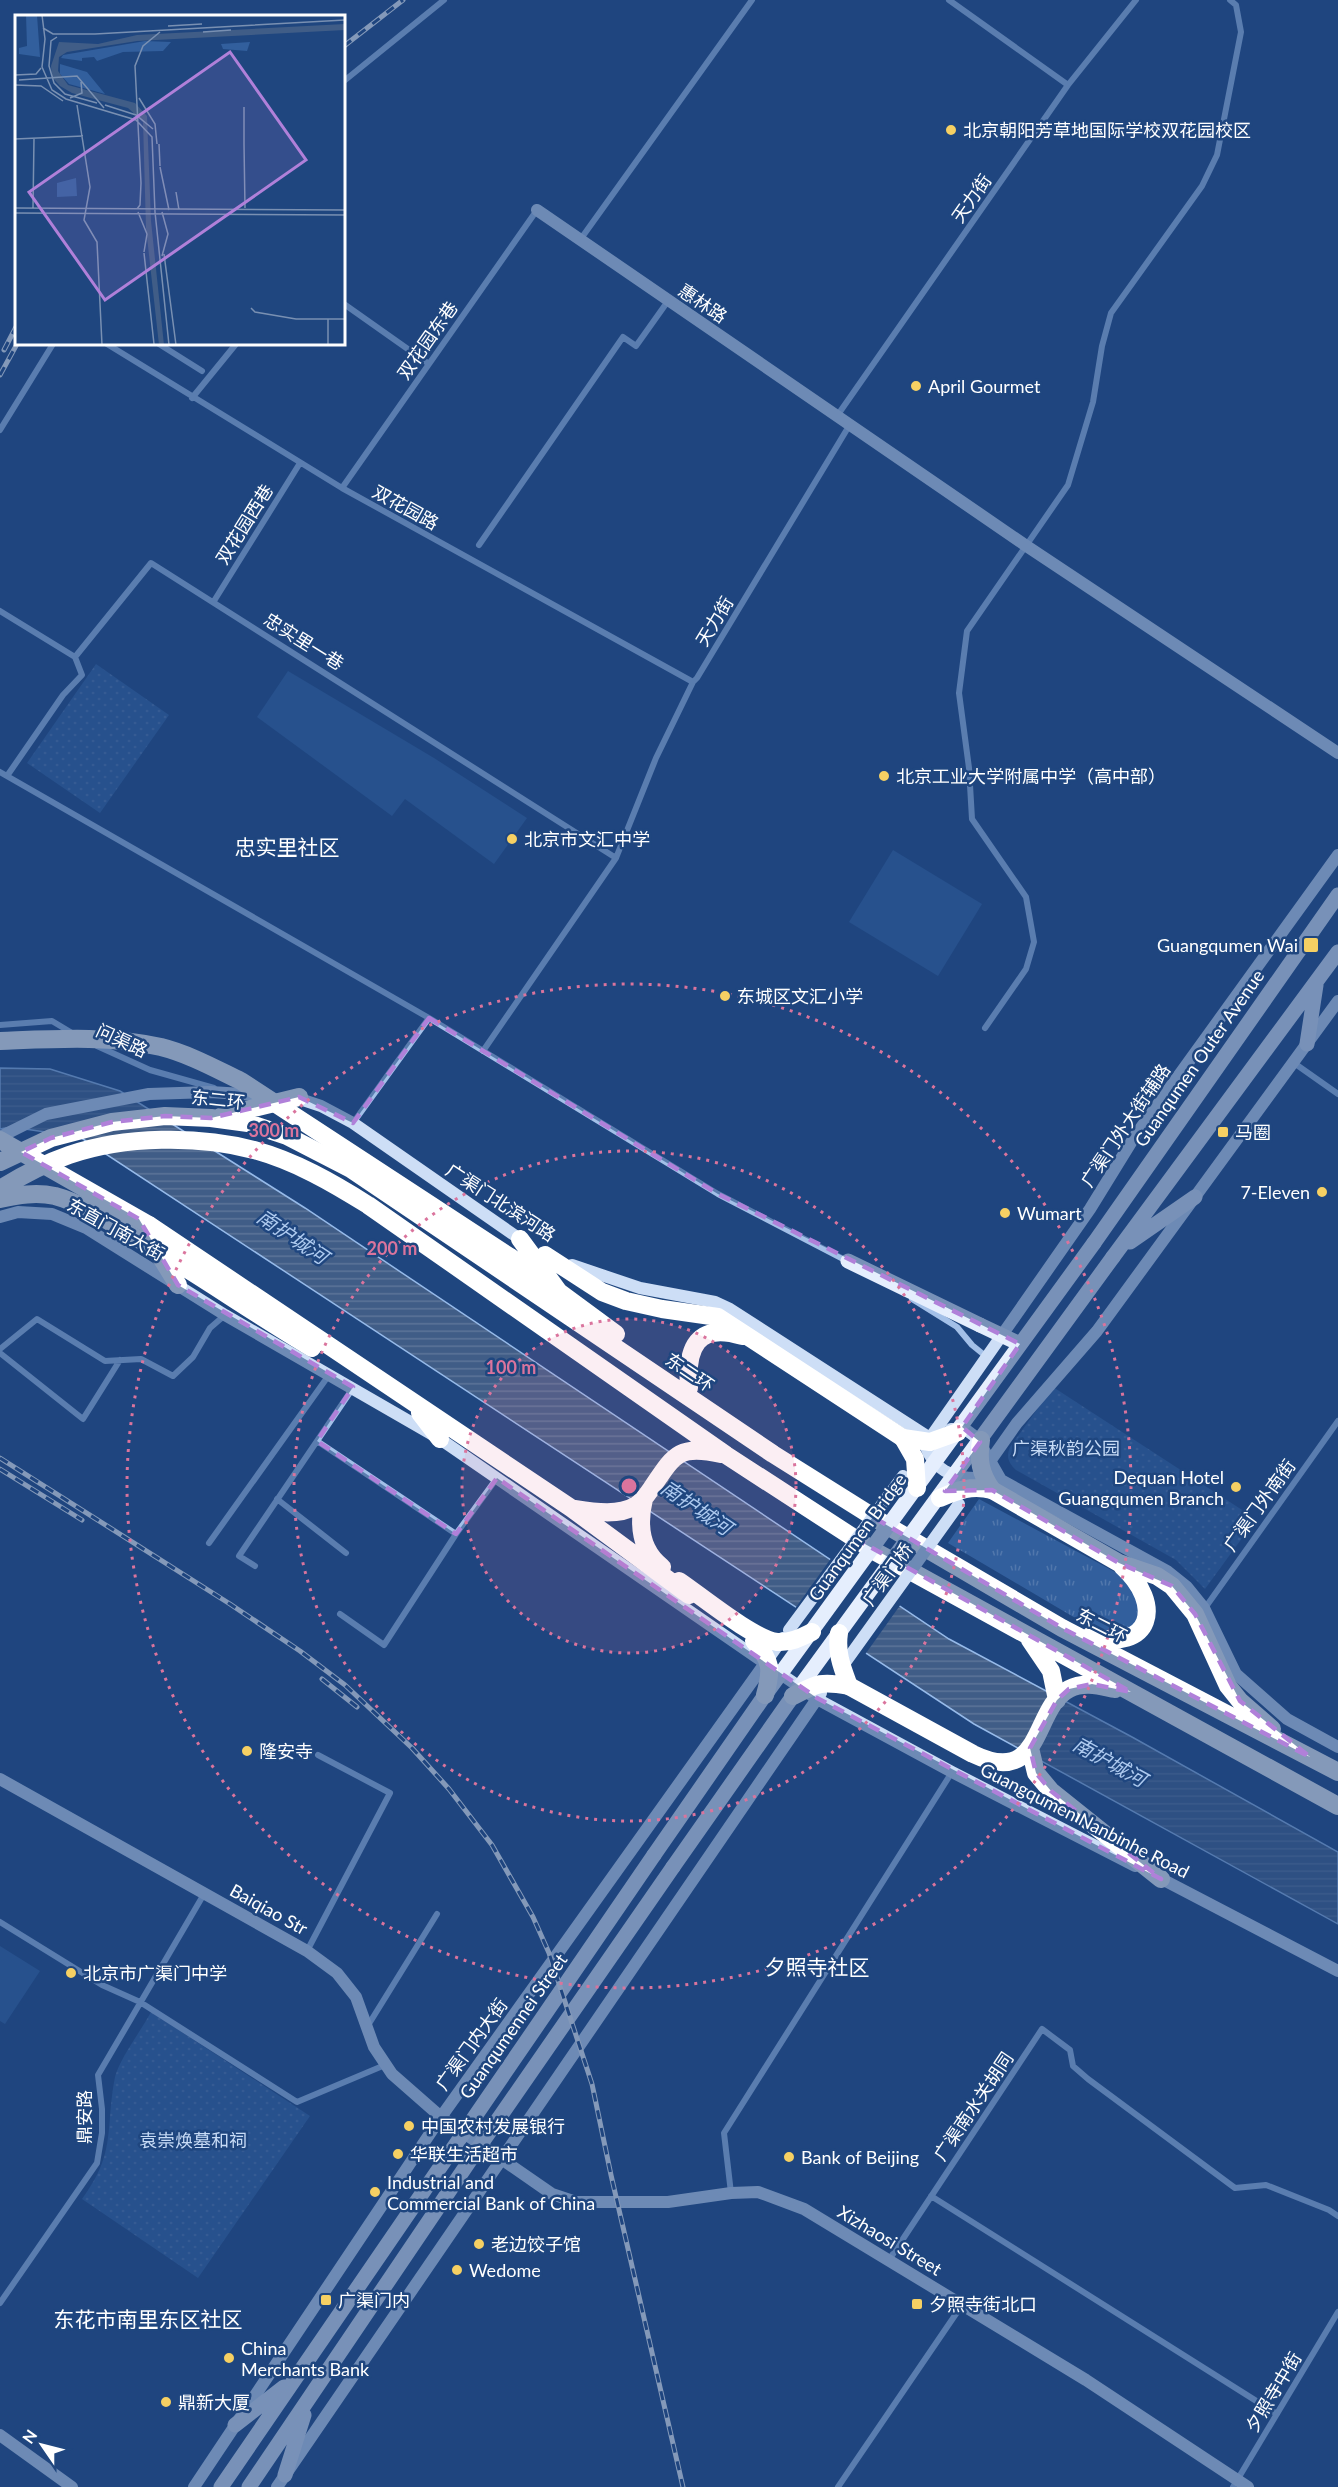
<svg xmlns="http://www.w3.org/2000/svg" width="1338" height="2487" viewBox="0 0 1338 2487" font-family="Lato,'Noto Sans SC',sans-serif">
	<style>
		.grass { fill: url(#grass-tufts) }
		.park { fill: url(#park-dots) }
		.garden { fill: #325f9d }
		.water { fill: url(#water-rules); stroke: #96bae9; stroke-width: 1.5 }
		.pier { fill: #1f467f }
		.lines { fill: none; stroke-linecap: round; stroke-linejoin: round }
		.street { stroke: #a3c0e8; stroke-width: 6 }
		.secondary { stroke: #cddef6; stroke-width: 12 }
		.primary { stroke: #e5eefd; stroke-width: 15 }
		.highway { stroke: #fff; stroke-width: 18 }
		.rail-casing { stroke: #fff; stroke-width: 5 }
		.rail { stroke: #1f467f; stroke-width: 3; stroke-dasharray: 9; stroke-linecap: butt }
		.secondary-bridge { stroke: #cddef6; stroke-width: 12 }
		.primary-bridge { stroke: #e5eefd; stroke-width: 15 }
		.highway-bridge { stroke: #fff; stroke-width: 18 }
		.marked { fill: none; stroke: #b080d9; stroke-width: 4.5; stroke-dasharray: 12 8; stroke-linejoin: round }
		.ring { fill: none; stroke: #da749d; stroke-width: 3; stroke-dasharray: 3 6 }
		.poi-dot { fill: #f6d063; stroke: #1f467f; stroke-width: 2 }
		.labels { text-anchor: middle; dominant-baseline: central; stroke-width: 5; stroke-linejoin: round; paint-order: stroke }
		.poi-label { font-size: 18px; fill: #fff; stroke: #1f467f; text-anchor: start }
		.street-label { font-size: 18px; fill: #fff; stroke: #1f467f }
		.park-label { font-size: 18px; fill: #c7dbf6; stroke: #1f467f }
		.water-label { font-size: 20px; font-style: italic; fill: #aecaef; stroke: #1f467f }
		.quarter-label { font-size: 21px; fill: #fff; stroke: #1f467f }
		.inset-road { fill: none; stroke: #7990b2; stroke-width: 1.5 }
		.view { fill: #b080d9; fill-opacity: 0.15; stroke: #b080d9; stroke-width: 3 }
		.inset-edge { fill: none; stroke: #fff; stroke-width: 3 }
		.centre { fill: #da749d; stroke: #1f467f; stroke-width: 3 }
		.ring-label { font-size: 18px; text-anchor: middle; font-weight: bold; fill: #da749d; stroke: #1f467f; stroke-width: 5; stroke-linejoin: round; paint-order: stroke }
	</style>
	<defs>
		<pattern id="grass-tufts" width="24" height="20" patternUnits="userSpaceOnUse" patternTransform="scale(1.5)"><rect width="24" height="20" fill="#325f9d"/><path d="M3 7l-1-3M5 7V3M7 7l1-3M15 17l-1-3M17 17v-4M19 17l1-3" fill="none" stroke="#5177ac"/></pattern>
		<pattern id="park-dots" width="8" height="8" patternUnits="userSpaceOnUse" patternTransform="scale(1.5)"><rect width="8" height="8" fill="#325f9d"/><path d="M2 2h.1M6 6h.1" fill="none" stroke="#5177ac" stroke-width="1.8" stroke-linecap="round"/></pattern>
		<pattern id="water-rules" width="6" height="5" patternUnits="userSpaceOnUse" patternTransform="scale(1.5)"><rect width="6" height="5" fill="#405d87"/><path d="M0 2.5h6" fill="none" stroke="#5d7599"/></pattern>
	</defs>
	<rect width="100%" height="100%" fill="#1f467f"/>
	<path class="grass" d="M979 1499 1130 1580C1142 1601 1148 1610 1129 1630L1099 1632 948 1543Z"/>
	<path class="park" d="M96 664 169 715 100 813 27 763Z
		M1053 1387 1256 1519 1205 1589 1176 1560 1016 1470C1008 1462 1006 1457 1010 1447Z
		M151 2012 310 2116 198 2278 82 2199C117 2152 105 2128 115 2077 119 2060 142 2029 151 2012Z"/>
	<path class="garden" d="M288 671 434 758 527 818 494 864 405 799 392 816 257 717Z
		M893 850 982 904 938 976 849 922Z
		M0 1946 40 1971 5 2024 0 2021Z"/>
	<path class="water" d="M0 1068 50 1069 120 1091 305 1208 949 1639 1132 1737 1338 1852V1924L974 1724 80 1137 11 1127 0 1129Z"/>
	<path class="pier" d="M832 1557 901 1604 864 1656 794 1610Z"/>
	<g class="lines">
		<path class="street" d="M949 0 1068 85
			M344 81 444 0
			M580 240 752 0
			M344 304 429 364
			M107 344 342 488 693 682 697 678 849 426
			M159 344 202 371
			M192 398 236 344
			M837 416 1068 85 1136 0
			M0 430 53 344
			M342 488 537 210
			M479 545 623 337 636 346 668 301
			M214 601 300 463
			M0 611 75 657 151 563 616 858
			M0 772 429 1018 353 1123
			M7 776 63 695 82 675 75 657
			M429 1018 718 1194 849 1262
			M0 1025 52 1021 72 1033
			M985 1028 1026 969 1034 942 1026 897 972 819 969 768 959 693 967 631 1068 485 1093 402 1102 346 1111 313 1202 186 1217 155 1241 32 1236 5 1230 0
			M97 1046 150 1070 214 1088
			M483 1051 616 858 656 758 693 682
			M1294 1063 1338 1094
			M912 1299 957 1327 972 1345 988 1358
			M0 1349 37 1319 105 1361 141 1359 173 1376 193 1357 210 1328 225 1315
			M0 1353 83 1419 120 1360
			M317 1441 456 1534
			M277 1499 346 1553
			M209 1543 329 1375
			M255 1566 239 1556 353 1388
			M1205 1608 1338 1421
			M340 1614 384 1645 456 1534 497 1478
			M0 1922 102 1985 140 2002 297 2102 385 2065
			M307 1951 390 1793 318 1755
			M367 2027 437 1914
			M731 2193 724 2133 952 1772
			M931 2196 1277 2414
			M889 2260 1042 2029 1070 2050 1073 2066 1088 2079 1235 2188 1266 2185 1329 2210 1338 2216
			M0 2303 97 2163 102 2133V2109L98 2075 204 1894
			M838 2487 962 2305
			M1233 2487 1338 2312"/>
		<path class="secondary" d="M537 210 1025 545 1338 753
			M294 1097 321 1106 353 1123 527 1244
			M0 1137 46 1114 149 1094 210 1092 258 1095
			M0 1217 18 1212 52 1214 86 1228 225 1315 440 1439 817 1699 952 1772 1135 1866
			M572 1265 640 1288 715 1302 730 1309 930 1438 932 1437
			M951 1429H965L977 1438 1001 1480 1167 1571 1187 1587 1204 1608 1236 1674 1287 1719 1338 1747
			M928 1441 1090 1209 1135 1136 1338 855
			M925 1445C934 1470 951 1478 978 1478
			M986 1467 1017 1423 1097 1331 1338 1001
			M0 1779 307 1951 337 1973 356 1997 374 2047 392 2074 441 2117 552 2194 576 2202H668L731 2193 758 2192 804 2209 1086 2380 1248 2487
			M1156 1876 1338 1971
			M0 2435 72 2487
			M194 2487 441 2117 783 1638
			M277 2487 821 1693"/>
		<path class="primary" d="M1307 1044 1316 985
			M1130 1242 1195 1197
			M1094 1243 1338 895
			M1113 1257 1338 952
			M848 1261 980 1325
			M235 2425 284 2387
			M285 2475 304 2415
			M221 2487 654 1855
			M249 2487 481 2144 673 1867"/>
		<path class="highway" d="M222 1116 299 1097
			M0 1162 51 1138 112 1122 165 1116 211 1118 248 1123 287 1136 351 1169 773 1454 891 1528 1062 1628 1338 1772
			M0 1189C21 1176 46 1163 69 1155 124 1136 199 1135 254 1150 295 1161 333 1183 368 1205L726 1455 874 1551 1338 1806
			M0 1199C18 1195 36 1192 55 1196 81 1203 105 1219 128 1233 191 1269 250 1311 312 1348
			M149 1225 571 1508 689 1595
			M520 1239 559 1292 616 1334
			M159 1254 178 1285
			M545 1255 602 1292 626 1301 662 1309 718 1317 903 1438
			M510 1257 546 1282
			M689 1388C686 1348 697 1322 742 1336
			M420 1413 440 1439
			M992 1490 1119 1563 1157 1576 1172 1586 1195 1614 1228 1686 1240 1701 1272 1729
			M644 1499C638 1524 640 1550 662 1567
			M576 1509C593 1512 619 1516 635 1506 642 1502 647 1495 651 1489 674 1455 678 1444 721 1454
			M1090 1636C1152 1653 1164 1604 1122 1566
			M1030 1640 1051 1671 1057 1700
			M849 1686 973 1754C1044 1788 1032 1708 1069 1689 1084 1681 1100 1686 1115 1689
			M1030 1748 1036 1773 1051 1791 1161 1879"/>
		<defs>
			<path id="rail" d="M344 46 403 0
				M4 350 16 327
				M0 375 17 344
				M0 1458 230 1604 300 1651 345 1685 412 1748 449 1789 492 1845 533 1917 549 1953 592 2084 611 2175 683 2487
				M0 1469 82 1520
				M322 1679 357 1707"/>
		</defs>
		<use href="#rail" class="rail-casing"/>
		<use href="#rail" class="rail"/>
		<path class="secondary-bridge" d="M789 1630 903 1476
			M844 1664 959 1504"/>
		<path class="primary-bridge" d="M980 1325 1020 1344
			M654 1855 765 1695 1094 1243
			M673 1867 788 1703 1113 1257"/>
		<path class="highway-bridge" d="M0 1041C53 1039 108 1035 161 1047 189 1054 216 1069 241 1081L510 1257
			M0 1140 149 1225
			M903 1438 930 1442 958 1432
			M903 1438 915 1459 917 1488
			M981 1440C978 1460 980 1473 992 1490
			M940 1498C958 1490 972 1485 992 1490
			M679 1581C700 1595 753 1639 777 1642 790 1643 800 1638 812 1632
			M839 1633C836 1653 842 1667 849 1686
			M754 1641C772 1661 772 1670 765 1695
			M793 1696C818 1683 821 1681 849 1686"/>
	</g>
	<path d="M0 0H1338V2487H0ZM429 1018 718 1194 1020 1344 962 1427 980 1442 945 1491 992 1490 1119 1563 1172 1586 1195 1614 1240 1701 1310 1757 1062 1628 873 1517 856 1539 1131 1692 1092 1684 1069 1689 1057 1700 1030 1748 1036 1773 1051 1791 1161 1879 817 1698 497 1478 456 1534 317 1441 353 1387 178 1285 139 1219 21 1152 51 1138 112 1122 165 1116 211 1118 299 1097 353 1123Z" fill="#1f467f" fill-opacity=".55" fill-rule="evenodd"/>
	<path class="marked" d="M429 1018 718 1194 1020 1344 962 1427 980 1442 945 1491 992 1490 1119 1563 1172 1586 1195 1614 1240 1701 1310 1757 1062 1628 873 1517 856 1539 1131 1692 1092 1684 1069 1689 1057 1700 1030 1748 1036 1773 1051 1791 1161 1879 817 1698 497 1478 456 1534 317 1441 353 1387 178 1285 139 1219 21 1152 51 1138 112 1122 165 1116 211 1118 299 1097 353 1123Z"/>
	<circle cx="629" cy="1486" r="167" fill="#da749d" fill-opacity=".12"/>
	<g class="ring">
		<circle cx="629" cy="1486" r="167"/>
		<circle cx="629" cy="1486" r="335"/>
		<circle cx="629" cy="1486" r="502"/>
	</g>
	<g class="poi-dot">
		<circle cx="951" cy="130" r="6"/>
		<circle cx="916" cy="386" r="6"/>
		<circle cx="884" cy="776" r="6"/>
		<circle cx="512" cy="839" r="6"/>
		<rect x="1303" y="937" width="16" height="16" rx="3"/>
		<circle cx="725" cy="996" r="6"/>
		<rect x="1217" y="1126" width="12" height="12" rx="3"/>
		<circle cx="1322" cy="1192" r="6"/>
		<circle cx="1005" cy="1213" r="6"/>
		<circle cx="1236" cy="1487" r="6"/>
		<circle cx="247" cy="1751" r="6"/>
		<circle cx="71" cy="1973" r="6"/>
		<circle cx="409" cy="2126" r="6"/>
		<circle cx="398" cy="2154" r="6"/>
		<circle cx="789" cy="2157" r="6"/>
		<circle cx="375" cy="2192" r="6"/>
		<circle cx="479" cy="2244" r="6"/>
		<circle cx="457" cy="2270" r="6"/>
		<rect x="320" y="2294" width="12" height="12" rx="3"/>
		<rect x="911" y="2298" width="12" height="12" rx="3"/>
		<circle cx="229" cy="2358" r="6"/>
		<circle cx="166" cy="2402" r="6"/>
	</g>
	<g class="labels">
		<g class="poi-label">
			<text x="963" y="130">北京朝阳芳草地国际学校双花园校区</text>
			<text x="928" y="386">April Gourmet</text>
			<text x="896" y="776">北京工业大学附属中学（高中部）</text>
			<text x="524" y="839">北京市文汇中学</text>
			<text x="1298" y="945" text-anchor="end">Guangqumen Wai</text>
			<text x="737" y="996">东城区文汇小学</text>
			<text x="1235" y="1132">马圈</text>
			<text x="1310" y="1192" text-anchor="end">7-Eleven</text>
			<text x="1017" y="1213">Wumart</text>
			<text x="1224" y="1477" text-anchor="end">Dequan Hotel<tspan x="1224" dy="21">Guangqumen Branch</tspan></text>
			<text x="259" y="1751">隆安寺</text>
			<text x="83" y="1973">北京市广渠门中学</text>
			<text x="421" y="2126">中国农村发展银行</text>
			<text x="410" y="2154">华联生活超市</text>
			<text x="801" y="2157">Bank of Beijing</text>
			<text x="387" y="2182">Industrial and<tspan x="387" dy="21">Commercial Bank of China</tspan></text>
			<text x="491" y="2244">老边饺子馆</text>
			<text x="469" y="2270">Wedome</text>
			<text x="338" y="2300">广渠门内</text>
			<text x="929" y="2304">夕照寺街北口</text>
			<text x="241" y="2348">China<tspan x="241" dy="21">Merchants Bank</tspan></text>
			<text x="178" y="2402">鼎新大厦</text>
		</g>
		<g class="street-label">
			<text transform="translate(971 198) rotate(-55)">天力街</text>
			<text transform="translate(703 303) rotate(34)">惠林路</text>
			<text transform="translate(427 340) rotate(-55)">双花园东巷</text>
			<text transform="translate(406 507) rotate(29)">双花园路</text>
			<text transform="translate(244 524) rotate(-58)">双花园西巷</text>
			<text transform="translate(714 621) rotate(-59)">天力街</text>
			<text transform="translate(304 641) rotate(32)">忠实里一巷</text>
			<text transform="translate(122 1040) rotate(25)">问渠路</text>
			<text transform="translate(1199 1058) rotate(-55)">Guanqumen Outer Avenue</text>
			<text transform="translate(218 1099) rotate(6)">东二环</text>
			<text transform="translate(1125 1125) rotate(-56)">广渠门外大街辅路</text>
			<text transform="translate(501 1202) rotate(33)">广渠门北滨河路</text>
			<text transform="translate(116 1229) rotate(29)">东直门南大街</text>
			<text transform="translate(690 1372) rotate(34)">东二环</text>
			<text transform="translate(1259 1505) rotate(-54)">广渠门外南街</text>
			<text transform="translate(857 1537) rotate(-54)">Guanqumen Bridge</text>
			<text transform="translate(887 1574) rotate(-54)">广渠门桥</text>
			<text transform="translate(1102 1625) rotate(27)">东二环</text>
			<text transform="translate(1085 1820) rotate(27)">Guangqumen Nanbinhe Road</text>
			<text transform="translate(269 1909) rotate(29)">Baiqiao Str</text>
			<text transform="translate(513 2026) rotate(-55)">Guanqumennei Street</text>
			<text transform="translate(471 2044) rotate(-54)">广渠门内大街</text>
			<text transform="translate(973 2106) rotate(-56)">广渠南水关胡同</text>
			<text transform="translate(84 2117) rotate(-90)">鼎安路</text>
			<text transform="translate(890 2240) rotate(31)">Xizhaosi Street</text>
			<text transform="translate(1273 2392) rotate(-59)">夕照寺中街</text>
		</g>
		<g class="park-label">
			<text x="1066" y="1448">广渠秋韵公园</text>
			<text x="193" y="2140">袁崇焕墓和祠</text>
		</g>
		<g class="water-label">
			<text transform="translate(293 1236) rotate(34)">南护城河</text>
			<text transform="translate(697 1507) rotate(34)">南护城河</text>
			<text transform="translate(1110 1761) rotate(29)">南护城河</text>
		</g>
		<g class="quarter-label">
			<text x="287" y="846">忠实里社区</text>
			<text x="817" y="1966">夕照寺社区</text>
			<text x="148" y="2318">东花市南里东区社区</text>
		</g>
	</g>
	<g transform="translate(15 15)">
		<rect width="330" height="330" fill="#1f467f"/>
		<path d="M235 27 232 36 208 34 206 29Z" fill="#325f9d"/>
		<path d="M11 0H22L25 42 4 39V33L12 31ZM130 26 156 27 148 36 108 37 82 46 79 42 67 43V46L46 43 48 40ZM45 49 72 57 90 79 54 69 45 59ZM61 163 62 181 42 182V168Z" fill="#325f9d"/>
		<path d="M330 9V15L122 26 52 37 44 42 43 56 53 70 120 88 132 101 136 206 149 330H144L131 213 128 107 113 93 57 78 45 71 37 62 36 51 44 27 83 29 122 20Z" fill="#405d87"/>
		<path class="inset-road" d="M27 0 30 24 27 52 37 75 51 84 121 105 137 122 140 197 154 330M153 11 187 9M28 13 38 19H80L330 5M188 17 216 15M42 22 36 26 34 51 39 68 50 79 82 88M0 60 21 59 26 53M4 65 62 61 89 93M0 70 26 71 48 86M55 83 67 78 66 67M124 83 140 109 142 129M62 90 75 172 69 205 82 227 87 330M90 90 121 100 138 114M229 92V129M0 124 68 121M144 129 145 151M229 129 230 193M145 152 154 195M161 177 164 195M0 193 330 195M18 193 19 123M122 194 125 190 126 168 120 51 128 31 145 17M123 197 132 219M147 197 153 219 147 241M0 198 330 200M129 237 132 219M129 238 139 329M149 239 161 330M236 293 240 297 281 304H330M313 330V304"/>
		<path class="view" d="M215 37 291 145 90 285 14 177Z"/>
		<rect width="330" height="330" class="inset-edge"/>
	</g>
	<circle cx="629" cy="1486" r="9" class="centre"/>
	<g class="ring-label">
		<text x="274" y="1137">300 m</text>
		<text x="392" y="1255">200 m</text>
		<text x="511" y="1374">100 m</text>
	</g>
	<g transform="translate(42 2445) rotate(305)" stroke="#1f467f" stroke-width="4.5" paint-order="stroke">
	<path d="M0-4.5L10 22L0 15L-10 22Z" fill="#ffffff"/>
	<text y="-9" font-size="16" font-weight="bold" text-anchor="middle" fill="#ffffff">N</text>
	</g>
</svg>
